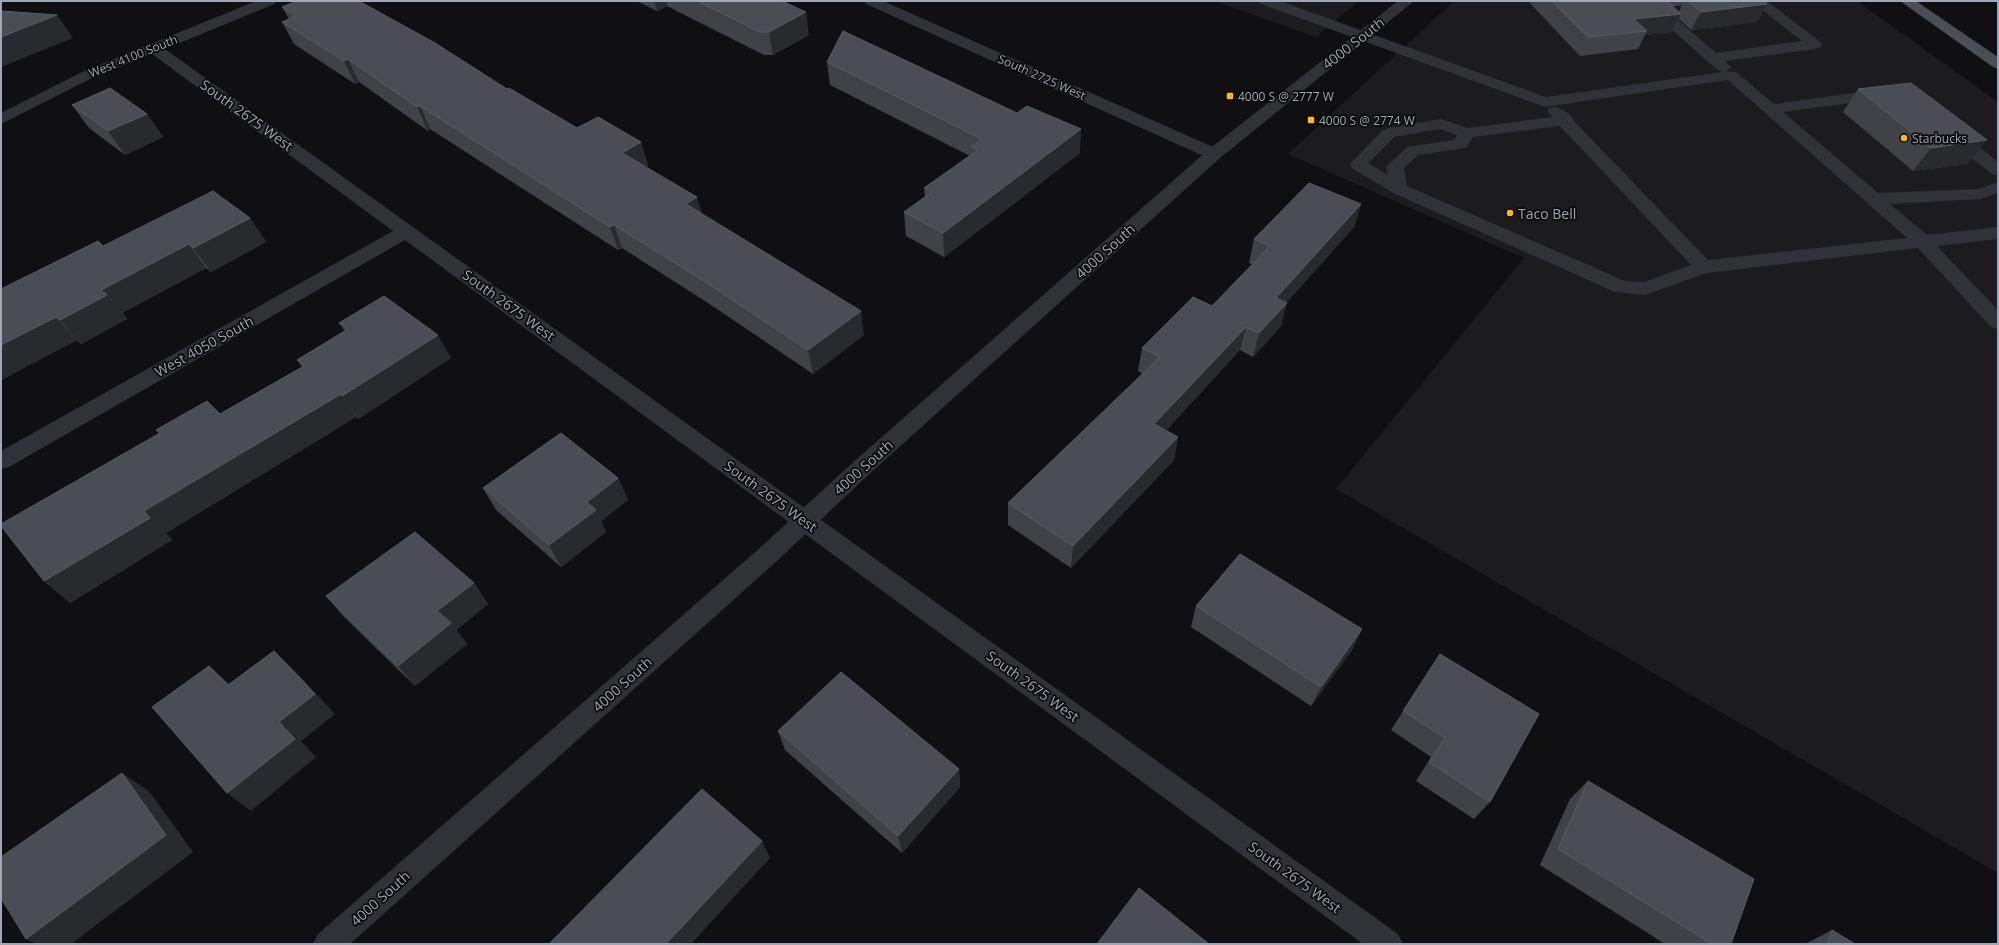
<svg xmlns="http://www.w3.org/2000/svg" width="1999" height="945" viewBox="0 0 1999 945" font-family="'Open Sans',sans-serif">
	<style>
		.built { fill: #1c1c1f }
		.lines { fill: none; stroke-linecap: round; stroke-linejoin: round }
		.service { fill: #313237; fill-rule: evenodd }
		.minor { fill: #313237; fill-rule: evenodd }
		.tertiary { fill: #313237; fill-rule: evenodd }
		.primary { fill: #4c4e56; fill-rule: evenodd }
		.wall { fill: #414248; fill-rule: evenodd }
		.shaded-wall { fill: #292a2e }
		.building { fill: #4b4d54; stroke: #595b63 }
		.poi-dot { fill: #ffb71b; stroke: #0b0b0d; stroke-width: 1.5 }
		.labels { text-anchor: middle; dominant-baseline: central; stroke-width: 3.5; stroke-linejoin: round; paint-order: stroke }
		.far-street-label { font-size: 12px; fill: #a0a6b4; stroke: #0b0b0d }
		.far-poi-label { font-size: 12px; fill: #a0a6b4; stroke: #0b0b0d; text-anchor: start }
		.street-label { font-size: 14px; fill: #a0a6b4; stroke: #0b0b0d }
		.poi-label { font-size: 14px; fill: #a0a6b4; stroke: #0b0b0d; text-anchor: start }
	</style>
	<rect width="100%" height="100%" fill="#101012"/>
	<path class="built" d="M1214 1H1359L1316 37Z
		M1454 1H1857L1998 102V873L1336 489 1524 258 1288 154Z"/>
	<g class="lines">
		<path class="service" d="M1259 1H1280L1546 97 1723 72 1718 70 1707 61 1640 1H1656L1716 53 1802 41 1751 1H1767L1823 44 1820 47 1815 49 1725 61 1731 67 1728 70 1724 71 1736 72 1774 104 1881 89 1887 91 1889 94 1887 97 1881 99 1783 112 1878 193 1978 189 1998 182V193L1980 199 1890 204 1927 235 1998 227V239L1937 246 1998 310V329L1991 327 1918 248 1707 273 1645 295 1615 292 1393 193 1352 168 1350 164 1383 130 1389 128 1441 119 1468 128 1552 117 1547 111 1549 108C1558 105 1571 113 1574 121L1708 260 1907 238 1728 80 1545 107 1261 4ZM1560 126 1691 265 1644 282 1625 281 1407 186 1404 168 1418 155 1466 148 1473 137ZM1440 129 1457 135 1454 140 1407 147 1386 167 1388 175 1368 163 1394 137Z
			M1953 130 1959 131 1998 162V175L1992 174 1947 139 1945 135 1947 131Z"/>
		<path class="minor" d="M256 1H276L274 4 165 49 1398 934 1403 944H1363L405 240 9 467 1 469V451L393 231 152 54 92 78 1 124V113L82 72Z
			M864 1H883L1220 150 1222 154 1220 158 1214 159 1208 158 866 4Z"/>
		<path class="tertiary" d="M1398 1H1414L1220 158 866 477 778 560 350 944H313L318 934 762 546 850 465 1208 150Z"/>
		<path class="primary" d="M1900 1H1916L1998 57V69L1993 67Z"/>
	</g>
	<path class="wall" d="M637 1H782L809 35 773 55H764L667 6 657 11Z
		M1529 1H1764L1767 4 1757 22 1691 30 1679 19 1672 32 1645 35 1638 49 1580 56 1529 2ZM1682 5 1679 12 1673 6H1678Z
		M282 7 507 89 577 128 641 142 648 166 646 167 702 214 864 335 813 374 708 303 622 248 618 250 430 129 428 131 359 82 355 84 294 44 282 22 289 19Z
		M827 62 1080 153 944 257 906 236 904 212 925 197 924 188 970 156 830 85Z
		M1858 89 1968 164 1913 171 1843 112Z
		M72 105 147 114 163 137 125 155 89 128Z
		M1361 204 1354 227 1286 303 1281 326 1253 357 1240 350 1166 430 1178 437 1174 460 1071 568 1008 525V503L1143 374 1138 371 1142 348 1212 306 1253 265 1249 263 1254 239Z
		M250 218 266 242 211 272 206 268 122 313 127 319 81 344 77 340 1 380 103 246Z
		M339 323 451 358 358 419 356 417 166 533 172 540 70 603 44 581 220 414 302 367 297 360 345 331Z
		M618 478 628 500 601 521 606 532 561 567 496 510 483 488Z
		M474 583 488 604 456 630 467 644 415 686 344 617 326 596Z
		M1196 606 1362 629 1352 650 1311 706 1191 627Z
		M1440 654 1490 802 1474 819 1416 781 1431 757 1391 730Z
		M778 731 959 769 960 787 902 853 785 750Z
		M1588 781 1731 944H1665L1540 865 1570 799Z
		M1832 930 1855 944H1805Z"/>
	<path class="shaded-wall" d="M654 1H666L667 6 657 11Z
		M1767 4 1757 22 1691 30 1701 12Z
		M806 12 809 35 773 55 769 32Z
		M1681 14 1672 32 1645 35 1647 31 1634 19Z
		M57 15 73 38 1 67V37Z
		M348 59 359 82 355 84 344 61Z
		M420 106 430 129 428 131 417 107Z
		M147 114 163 137 125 155 108 131Z
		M1081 129 1080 153 944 257 943 233Z
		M1987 140 1968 164 1913 171 1931 148Z
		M641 142 648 166 629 177 622 153Z
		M697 197 704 220 686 204Z
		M1361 204 1354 227 1270 321 1276 298Z
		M250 218 266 242 211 272 193 248Z
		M614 225 622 248 618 250 610 227Z
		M189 244 206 268 122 313 127 319 81 344 60 320 101 290Z
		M1287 303 1281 326 1253 357 1259 333Z
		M861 311 864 335 813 374 808 350Z
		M56 317 77 340 1 380V345Z
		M1246 327 1240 350 1151 447 1154 424Z
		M438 335 451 358 358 419 342 396Z
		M341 394 356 417 166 533 172 540 70 603 44 581 144 511Z
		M1178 437 1174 460 1071 568 1073 546Z
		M618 478 628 500 601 521 606 532 561 567 549 545 587 502Z
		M474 583 488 604 456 630 467 644 415 686 398 666 437 611Z
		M1362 629 1352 650 1311 706 1321 687Z
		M274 651 295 671 335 714 301 741 316 757 251 811 227 793Z
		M209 666 232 686 228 685Z
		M959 769 960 787 902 853 898 836Z
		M122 773 149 791 193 852 71 944H36L26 939Z
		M762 841 770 858 691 944H666Z"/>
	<path class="building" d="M297 1H359L435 43 507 89 509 88 577 128 598 117 641 142 622 153 697 197 686 204 861 311 808 350 701 279 614 225 610 227 420 106 417 107 348 59 344 61 282 22 296 16 282 7Z
		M697 1H782L806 12 769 32H760Z
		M1552 1H1667L1681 14 1634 19 1647 31 1588 37Z
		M1688 1H1764L1767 4 1701 12Z
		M1 11 57 15 1 37Z
		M843 31 1017 113 1027 106 1081 129 943 233 904 212 932 192 924 188 978 150 971 147 982 139 827 62Z
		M1911 83 1987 140 1931 148 1858 89Z
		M110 88 147 114 108 131 72 105Z
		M1309 183 1361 204 1276 298 1287 303 1259 333 1246 327 1154 424 1178 437 1073 546 1008 503 1160 357 1142 348 1193 297 1212 306 1270 246 1254 239Z
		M213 191 250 218 193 248 189 244 101 290 107 295 60 320 56 317 1 345V289L98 241 103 246Z
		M384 296 438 335 342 396 341 394 144 511 150 518 44 581 1 526V524L160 433 156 430 207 401 220 414 304 366 297 360 348 329 339 323Z
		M561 433 618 478 587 502 596 510 549 545 483 488Z
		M415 532 474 583 437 611 451 623 398 666 326 596Z
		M1240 554 1362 629 1321 687 1196 606Z
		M274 651 315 694 279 722 295 739 227 793 152 707 209 666 228 685Z
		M1440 654 1539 714 1490 802 1429 762 1445 738 1403 711Z
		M841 672 959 769 898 836 778 731Z
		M122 773 166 835 26 939 1 898V857Z
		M1588 781 1754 879 1731 944H1712L1558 849Z
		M702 789 762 841 666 944H549Z
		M1139 888 1209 944H1097Z
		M1832 930 1855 944H1827Z"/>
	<g class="poi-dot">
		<rect x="1226" y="92" width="8" height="8" rx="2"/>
		<rect x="1307" y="116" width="8" height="8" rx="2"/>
		<circle cx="1904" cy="138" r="4"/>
		<circle cx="1510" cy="213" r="4"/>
	</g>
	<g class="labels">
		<g class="far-street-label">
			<text transform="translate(133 56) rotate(-22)">West 4100 South</text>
			<text transform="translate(1042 77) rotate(24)">South 2725 West</text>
		</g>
		<g class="far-poi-label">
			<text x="1238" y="96">4000 S @ 2777 W</text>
			<text x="1319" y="120">4000 S @ 2774 W</text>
			<text x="1912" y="138">Starbucks</text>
		</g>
		<g class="street-label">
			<text transform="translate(1353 43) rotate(-38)">4000 South</text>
			<text transform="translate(247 115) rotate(36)">South 2675 West</text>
			<text transform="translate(1105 251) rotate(-42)">4000 South</text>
			<text transform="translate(509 305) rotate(36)">South 2675 West</text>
			<text transform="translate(204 346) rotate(-29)">West 4050 South</text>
			<text transform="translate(863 467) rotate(-42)">4000 South</text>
			<text transform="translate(771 496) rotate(36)">South 2675 West</text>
			<text transform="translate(622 684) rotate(-42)">4000 South</text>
			<text transform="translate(1033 686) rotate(36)">South 2675 West</text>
			<text transform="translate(1295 877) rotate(36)">South 2675 West</text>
			<text transform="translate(380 898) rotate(-42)">4000 South</text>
		</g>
		<g class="poi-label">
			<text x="1518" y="213">Taco Bell</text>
		</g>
	</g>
	<rect width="1999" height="945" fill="none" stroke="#a0a6b4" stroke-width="4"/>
</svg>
